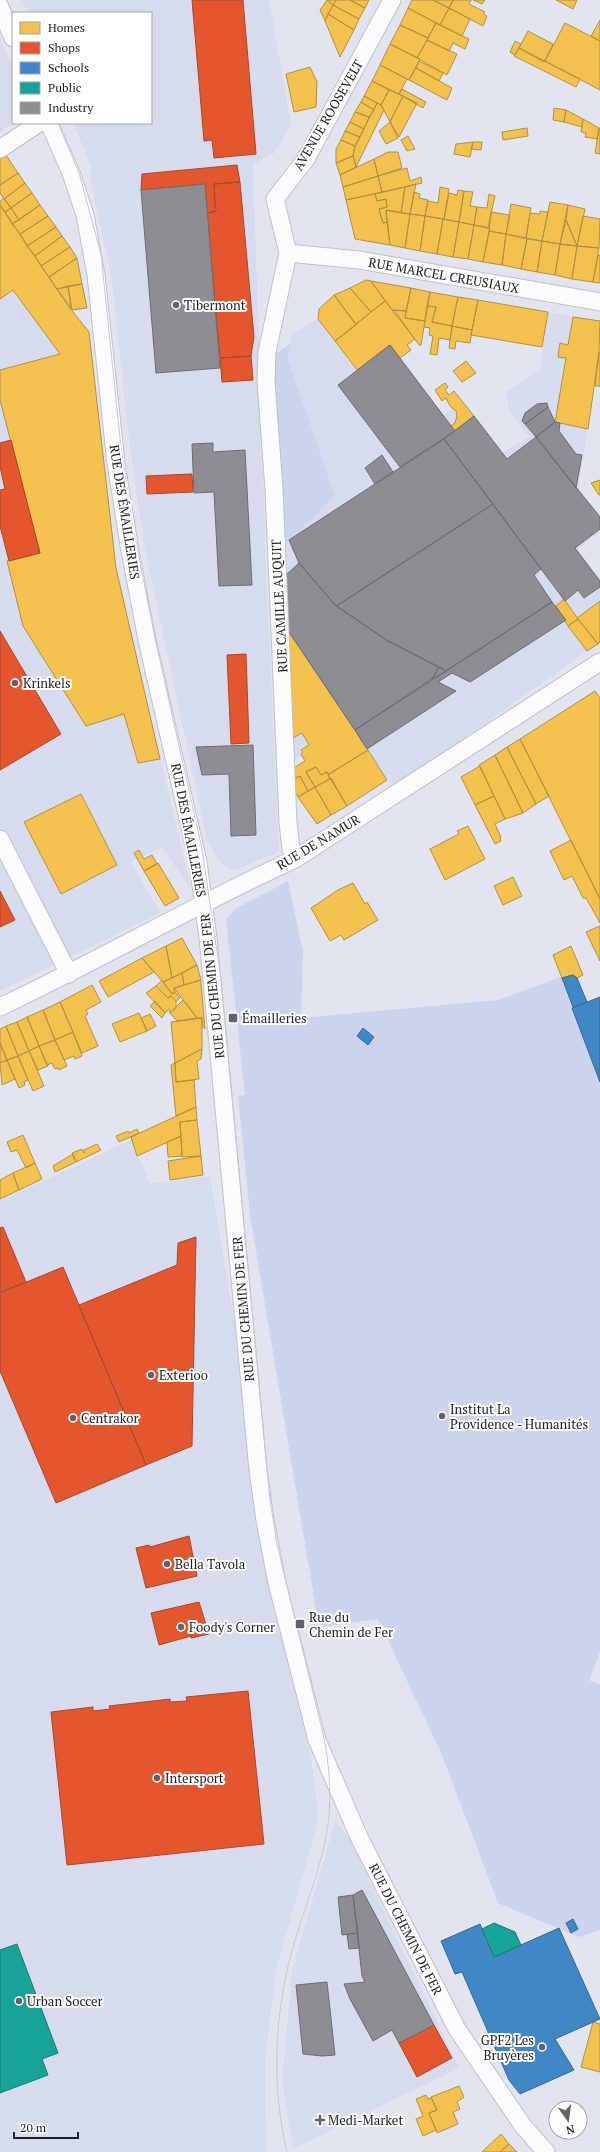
<svg xmlns="http://www.w3.org/2000/svg" width="600" height="2152" viewBox="0 0 600 2152" font-family="'PT Serif',serif">
	<style>
		.built { fill: #d6dcee }
		.green { fill: #ccd3ec }
		.homes { fill: #f2c14e; stroke: #b29041 }
		.shops { fill: #e4572e; stroke: #a8462b }
		.schools { fill: #3f88c5; stroke: #346895 }
		.public { fill: #17a398; stroke: #187b75 }
		.industry { fill: #8d8d92; stroke: #6b6b71 }
		.lines { fill: none; stroke-linecap: round; stroke-linejoin: round }
		.minor-casing { stroke: #bec1c8; stroke-width: 19 }
		.minor { stroke: #fbfbfd; stroke-width: 17 }
		.tram { stroke: #c8c8ca; stroke-width: 1 }
		.poi-dot { fill: #61636b; stroke: #fff; stroke-width: 1.5 }
		.labels { text-anchor: middle; dominant-baseline: central; stroke-width: 4; stroke-linejoin: round; paint-order: stroke }
		.street-label { font-size: 13px; fill: #1c1d24; stroke: #fff }
		.poi-label { font-size: 13px; fill: #1c1d24; stroke: #fff; text-anchor: start }
	</style>
	<rect width="100%" height="100%" fill="#e2e5ef"/>
	<path class="built" d="M22 0H269L291 125 274 153 253 164 266 563 279 852 234 870 222 865 207 840 144 545 130 448 111 274 90 180 91 166 73 123H151V13H28Z
		M0 39 13 69V122L0 132Z
		M0 202 72 310 91 347 115 566 192 891 162 847 131 862 160 913 0 991Z
		M548 312 600 321V347L578 490 600 515V532L577 550 600 580V601L587 651 394 788 368 750 354 724 306 751 292 762 277 569 286 544 335 496 288 359 292 334 318 319 355 370 388 343 395 349 443 415 463 403 502 453 529 437 509 410 506 392 540 370Z
		M131 1140 150 1184 210 1176 235 1326 250 1472 265 1564 311 1757 319 1818 276 1970 265 2059 266 2152H0V1201Z
		M335 1821 350 1839 459 2068 293 2149 282 2081 292 1971Z"/>
	<path class="green" d="M291 343 288 359 335 496 286 544 283 556 266 381 276 353Z
		M288 881 303 952 301 1018 499 1000 568 974 600 1062V1652L589 1680 600 1685V1930L579 1937 498 1903 442 1755 378 1619 319 1627 250 1214 238 1096 245 1095 226 919 235 909Z"/>
	<path class="homes" d="M327 0 333 5 325 21 320 10Z
		M327 0H336L333 5Z
		M336 0H350L365 8 359 19 333 5Z
		M350 0H369L365 8Z
		M412 0H433L449 8 440 25 408 8Z
		M433 0H453L449 8Z
		M453 0H471L469 4 485 12 483 14 487 16 483 26 449 8Z
		M473 0H485L482 4Z
		M556 0H577L573 9Z
		M333 5 359 19 354 30 328 14Z
		M408 8 436 23 428 38 400 25Z
		M449 8 470 19 462 36 440 25Z
		M328 14 354 30 340 57 325 21Z
		M600 20V41L591 36Z
		M436 23 469 39 465 49 453 43 449 51 427 40Z
		M565 23 600 41V90L545 61Z
		M400 25 428 38 417 58 390 44Z
		M528 31 553 44 544 62 519 48Z
		M427 40 457 54 447 75 417 58Z
		M515 41 521 44 515 55 510 52Z
		M390 44 420 59 409 80 380 65Z
		M519 48 580 79 576 87 514 56Z
		M419 61 443 73 439 81 416 68Z
		M380 65 407 79 399 94 372 81Z
		M310 67 317 82 316 107 294 112 286 74Z
		M416 68 452 88 447 100 409 80Z
		M372 81 389 90 381 105 364 96Z
		M402 89 426 102 423 108 399 94Z
		M389 90 403 96 390 122 381 105Z
		M364 96 377 103 374 110 361 102Z
		M403 96 417 103 399 137 390 122Z
		M361 102 374 110 369 117 355 112Z
		M377 103 381 105 384 110 356 167 353 156 355 146Z
		M554 108 566 110 564 122 553 120Z
		M566 110 583 119 582 127 564 122Z
		M355 112 369 117 364 129 350 122Z
		M583 119 599 128 597 139 585 137 586 133 581 132Z
		M350 122 364 129 360 137 345 131Z
		M390 122 398 138 386 144 379 131Z
		M527 128 528 136 503 140 502 132Z
		M599 128H600V154L595 153Z
		M345 131 360 137 355 146 341 140Z
		M408 136 415 149 407 151 401 140Z
		M341 140 355 146 353 156 336 163V149Z
		M473 142H482L481 150 471 149Z
		M473 142 470 157 454 154 456 144Z
		M4 152 18 173 0 185V155Z
		M388 152H398L402 168 378 176 374 159Z
		M353 156 356 167 340 175 336 163Z
		M374 159 378 176 343 187 340 175Z
		M407 168 410 181 421 177 422 183 382 192 378 176Z
		M18 173 25 183 4 199 0 193V185Z
		M378 176 382 192 346 200 343 187Z
		M25 183 32 193 11 208 4 199Z
		M416 184 410 214 401 213 405 187Z
		M405 187 401 213 386 210 387 222 383 223 379 209 387 207 386 199 377 201 375 194Z
		M440 187 449 189 444 219 425 216 428 201 438 203Z
		M458 190 464 191 459 222 444 219 449 193 457 195Z
		M464 191 473 192 470 206 477 207 474 225 459 222Z
		M414 192 420 194 419 198 428 200 425 216 410 214Z
		M32 193 40 205 19 220 11 208Z
		M375 194 377 201 386 199 387 207 379 209 383 223 387 222 390 245 355 239 346 200Z
		M489 194 495 196 488 228 474 225 477 207 487 208Z
		M4 198 11 208 5 212 0 205V201Z
		M550 202 568 205 560 244 542 241Z
		M511 204 531 208 526 238 506 234Z
		M0 205 69 307 89 332 116 568 160 759 138 763 124 714 86 726 23 626 7 561 40 553 0 400V370L60 354 13 290 0 299Z
		M40 205 48 216 20 234 12 224Z
		M568 205 585 209 577 246 566 220Z
		M11 208 19 220 12 224 5 212Z
		M386 210 410 214 405 248 390 245Z
		M540 211 548 212 542 241 526 238 530 213 540 214Z
		M491 212 510 215 506 234 489 231Z
		M410 214 425 216 420 251 405 248Z
		M48 216 56 227 27 246 20 234Z
		M425 216 443 219 437 254 420 251Z
		M583 216 600 219 599 248 577 246Z
		M443 219 459 222 453 257 437 254Z
		M566 220 577 246 560 244Z
		M459 222 474 225 468 259 453 257Z
		M474 225 490 228 483 262 468 259Z
		M56 227 62 236 35 256 27 246Z
		M489 231 506 234 502 265 483 262Z
		M506 234 527 239 521 269 502 265Z
		M62 236 70 247 41 266 35 256Z
		M527 239 542 241 537 272 521 269Z
		M542 241 560 244 555 275 537 272Z
		M560 244 577 246 572 279 555 275Z
		M577 246 599 248 593 282 572 279Z
		M70 247 77 258 49 277 41 266Z
		M598 255H600V283L593 282Z
		M77 258 82 284 57 289 49 277Z
		M366 280 371 281 385 301 371 312 350 288Z
		M371 281 411 288 406 311 392 310Z
		M82 284 87 308 72 310 68 286Z
		M68 286 71 308 57 289Z
		M350 288 371 312 356 324 334 295Z
		M411 288 430 292 425 321 405 318Z
		M430 292 458 297 452 326 432 322 436 307 427 306Z
		M334 295 356 325 335 341 318 319 319 309Z
		M458 297 478 300 472 330 452 326Z
		M478 300 548 312 542 347 471 335Z
		M385 301 415 339 407 345 411 350 400 358 390 345 357 370 335 341Z
		M427 306 436 307 432 322 452 326 450 340 439 338 437 355 430 354 433 336 429 335 430 328 424 327Z
		M394 310 406 311 405 318 425 321 421 345H419Z
		M573 317 600 321 599 352 588 429 555 422 566 358 558 357 560 343 568 345Z
		M452 326 472 330 470 343 456 341 455 349 449 348Z
		M599 352H600V386H595Z
		M466 361 476 373 462 382 453 371Z
		M445 383 448 387 445 390 449 395 454 391 474 416 455 431 451 426 455 423 457 416 456 413 457 412 450 406 446 398 442 401 435 390Z
		M600 480V495H599L591 483Z
		M564 599 578 619 568 626 556 606Z
		M600 601V642L598 644 577 618Z
		M578 619 598 644 587 651 568 626Z
		M287 629 368 750 329 774 327 772 321 775 316 767 306 772 315 787 308 791 300 776 292 780V769L305 761 301 754 303 752 301 750 309 745 302 733 291 739Z
		M595 691 600 698V899L520 739Z
		M520 739 549 796 536 804 507 747Z
		M507 747 536 804 523 813 495 755Z
		M368 750 387 780 347 806 328 775Z
		M495 755 523 813 505 819 479 765Z
		M480 766 494 796 475 805 461 777Z
		M316 767 321 775 327 772 330 779 315 787 306 772Z
		M300 776 308 791 298 797 293 789 292 780Z
		M331 778 347 806 331 815 315 787Z
		M315 787 331 815 317 824 298 797Z
		M81 794 117 865 61 894 24 822Z
		M494 796 505 819 495 824 501 837 500 838 501 841 495 844 475 805Z
		M468 826 485 859 445 880 430 849 459 834 457 831Z
		M571 840 600 899V923L586 898H583L572 876 564 880 550 851Z
		M139 850 144 859 152 855 157 864 144 871 134 853Z
		M158 863 179 898 165 906 144 871Z
		M513 877 522 896 503 905 494 886Z
		M353 883 365 904 367 902 378 920 344 940 341 935 330 941 311 908 338 890Z
		M600 926V961L586 932Z
		M182 938 197 965 172 978 166 946Z
		M166 946 172 978 163 982 142 958Z
		M571 946 583 975 577 978 573 975 562 978 553 955Z
		M142 958 154 972 108 997 99 981Z
		M197 965 201 980 184 985 182 973Z
		M182 973 184 985 174 988 175 992 172 994 163 982Z
		M162 980 172 994 175 992 180 998 176 1001 171 996 168 998 156 986Z
		M201 980V983L205 1029 202 1025V1018H197L174 988Z
		M92 985 101 1002 86 1010 88 1014 85 1016 98 1046 82 1053 60 1002Z
		M156 986 168 998 171 996 176 1001V1008L170 1013 169 1009 165 1013 146 993Z
		M183 1000 189 1007 197 1018 177 1021 170 1013Z
		M155 1001 165 1013 162 1018 150 1006Z
		M60 1002 73 1032 55 1040 43 1010Z
		M43 1010 55 1040 39 1046 27 1017Z
		M139 1013 147 1031 120 1042 112 1024Z
		M150 1014 156 1026 147 1031 141 1018Z
		M27 1017 39 1046 29 1051 17 1022Z
		M202 1018V1049L175 1063 171 1022Z
		M17 1022 29 1051 18 1056 6 1026Z
		M6 1026 18 1056 7 1060 0 1043V1029Z
		M73 1032 82 1056 75 1059 74 1056 64 1060 55 1040Z
		M55 1040 67 1066 59 1070 58 1068 55 1069 52 1063 47 1065 39 1046Z
		M0 1043 7 1060 0 1063Z
		M39 1046 48 1066 38 1070 29 1051Z
		M202 1049 201 1059 197 1061 199 1079 176 1082 175 1063Z
		M29 1051 44 1086 33 1091 18 1056Z
		M18 1056 28 1080 24 1082 25 1085 19 1088 7 1060Z
		M7 1060 15 1079 2 1085 0 1063Z
		M175 1063 176 1082 194 1080 196 1107 176 1116 171 1065Z
		M196 1107 197 1120 180 1122 181 1136 137 1156 131 1137Z
		M197 1120 201 1156 182 1157 180 1122Z
		M137 1129 139 1133 119 1142 116 1136 128 1131 129 1133Z
		M23 1135 35 1163 26 1168 17 1150 11 1152 7 1142Z
		M181 1136 182 1156 168 1157 167 1142Z
		M97 1144 101 1150 76 1162 72 1153 82 1149 84 1153V1150Z
		M73 1154 76 1162 55 1172 53 1166Z
		M201 1156 203 1175 170 1180 168 1161Z
		M35 1163 42 1179 19 1190 13 1173Z
		M13 1173 19 1190 0 1199V1180Z
		M593 2022 600 2024V2072L581 2067Z
		M459 2086 464 2097 457 2102 460 2109 453 2112 458 2124 437 2133 429 2113 437 2110 431 2097Z
		M426 2095 428 2099 431 2098 437 2110 429 2113 436 2130 423 2136 416 2119 423 2116 416 2099Z
		M501 2134 509 2144 500 2152H482Z
		M509 2144 517 2152H500Z"/>
	<path class="shops" d="M192 0H243L256 154 214 158 212 140 204 141Z
		M237 165 240 182 214 184 215 212 207 213 205 184 141 190 142 174Z
		M240 182 254 337 251 356 220 358 207 213 216 211 214 184Z
		M251 356 253 380 222 382 220 358Z
		M11 440 40 553 9 561 0 526V490L5 489 0 467V443Z
		M192 474 193 492 147 494 146 476Z
		M0 631 61 734 0 770Z
		M246 654 249 743 231 744 227 655Z
		M0 891 15 920 0 927Z
		M3 1227 26 1282 0 1292V1228Z
		M196 1237 192 1446 146 1465 79 1305 177 1265 178 1243Z
		M63 1267 146 1465 56 1503 0 1371V1293Z
		M189 1536 197 1576 146 1588 136 1548 149 1545 150 1547Z
		M199 1602 209 1634 191 1638V1636L159 1645 151 1613Z
		M248 1691 264 1844 67 1865 51 1712 93 1707V1711L110 1709 109 1706 170 1699V1702L187 1701 186 1697Z
		M434 2025 452 2058 417 2077 399 2043Z"/>
	<path class="schools" d="M573 975 577 978 587 1002 573 1007 562 978Z
		M600 997V1082L572 1008Z
		M363 1028 374 1037 368 1045 357 1036Z
		M573 1919 578 1929 571 1933 566 1923Z
		M480 1924 494 1957 559 1928 600 2019 555 2039 574 2070 520 2094 509 2080 462 1972 455 1974 441 1941Z"/>
	<path class="public" d="M494 1923 515 1932 521 1945 494 1957 482 1929Z
		M17 1944 58 2053 42 2059 48 2075 0 2093V1950Z"/>
	<path class="industry" d="M205 184 220 368 156 373 141 190Z
		M390 345 455 431 400 467 338 385Z
		M547 403 548 407 525 424 522 421 525 413 537 404Z
		M548 407 555 422 536 437 525 424Z
		M474 416 507 459 536 437 600 517V529L575 548 600 581V587L584 598 578 590 565 601 444 439Z
		M555 422 560 423 559 431 576 454 582 455 576 488 536 437Z
		M444 439 493 504 336 606 299 563 289 540Z
		M213 443V452L245 450 252 585 219 586 214 492 194 493 192 444Z
		M382 455 393 472 375 484 365 468Z
		M493 504 541 569 534 575 552 602 446 671 388 641 337 606Z
		M299 563 336 606 388 641 439 667 432 679 355 730 287 629 286 575Z
		M552 602 566 620 470 682 452 673 438 682 456 691 367 749 355 730Z
		M439 667 447 671 432 679Z
		M253 745 256 835 231 836 229 774 202 775 196 747Z
		M362 1890 434 2025 399 2043 392 2030 373 2041 350 1999 344 1984 365 1982 362 1976 353 1895Z
		M353 1895 358 1933 342 1935 338 1897Z
		M358 1933 359 1948 349 1949 347 1934Z
		M327 1982 335 2055 322 2056 303 2054 296 1985Z"/>
	<g class="lines">
		<defs>
			<path id="minor" d="M0 7 13 38
				M49 123 71 173 85 215 96 275 116 463 130 551 147 640 198 862 208 938 258 1470 265 1520 277 1583 317 1740 329 1768 360 1839 457 2029 523 2126 546 2152
				M0 149 39 123
				M288 253 359 260 600 302
				M0 839 69 974
				M295 859 291 849 288 822 274 489 266 381 267 352 288 253 275 199 306 159 392 0
				M0 1007C99 960 195 905 295 859L600 662"/>
		</defs>
		<use href="#minor" class="minor-casing"/>
		<use href="#minor" class="minor"/>
		<path class="tram" d="M7 0 13 15
			M58 123 79 173 101 254 121 448 132 522 155 638 202 849 221 979 270 1500 277 1544 324 1738C329 1764 331 1789 329 1816 324 1866 301 1914 289 1962 274 2025 272 2089 287 2152"/>
	</g>
	<g class="poi-dot">
		<circle cx="176" cy="305" r="4"/>
		<circle cx="15" cy="683" r="4"/>
		<rect x="228" y="1013" width="10" height="10" rx="2"/>
		<circle cx="151" cy="1375" r="4"/>
		<circle cx="442" cy="1416" r="4"/>
		<circle cx="73" cy="1418" r="4"/>
		<circle cx="167" cy="1564" r="4"/>
		<rect x="295" y="1619" width="10" height="10" rx="2"/>
		<circle cx="181" cy="1627" r="4"/>
		<circle cx="157" cy="1778" r="4"/>
		<circle cx="19" cy="2001" r="4"/>
		<circle cx="542" cy="2047" r="4"/>
		<path d="M318 2114h4v4h4v4h-4v4h-4v-4h-4v-4h4z"/>
	</g>
	<g class="labels">
		<g class="street-label">
			<text transform="translate(328 115) rotate(-60)">AVENUE ROOSEVELT</text>
			<text transform="translate(444 275) rotate(10)">RUE MARCEL CREUSIAUX</text>
			<text transform="translate(125 512) rotate(81)">RUE DES ÉMAILLERIES</text>
			<text transform="translate(279 606) rotate(-93)">RUE CAMILLE AUQUIT</text>
			<text transform="translate(189 830) rotate(79)">RUE DES ÉMAILLERIES</text>
			<text transform="translate(318 842) rotate(-31)">RUE DE NAMUR</text>
			<text transform="translate(212 986) rotate(-96)">RUE DU CHEMIN DE FER</text>
			<text transform="translate(243 1309) rotate(-95)">RUE DU CHEMIN DE FER</text>
			<text transform="translate(406 1929) rotate(63)">RUE DU CHEMIN DE FER</text>
		</g>
		<g class="poi-label">
			<text x="184" y="305">Tibermont</text>
			<text x="23" y="683">Krinkels</text>
			<text x="242" y="1018">Émailleries</text>
			<text x="159" y="1375">Exterioo</text>
			<text x="450" y="1409">Institut La<tspan x="450" dy="15">Providence - Humanités</tspan></text>
			<text x="81" y="1418">Centrakor</text>
			<text x="175" y="1564">Bella Tavola</text>
			<text x="309" y="1617">Rue du<tspan x="309" dy="15">Chemin de Fer</tspan></text>
			<text x="189" y="1627">Foody's Corner</text>
			<text x="165" y="1778">Intersport</text>
			<text x="27" y="2001">Urban Soccer</text>
			<text x="534" y="2040" text-anchor="end">GPF2 Les<tspan x="534" dy="15">Bruyères</tspan></text>
			<text x="328" y="2120">Medi-Market</text>
		</g>
	</g>
	<rect x="12" y="12" width="140" height="112" fill="#ffffff" stroke="#a4a5a7"/>
	<rect x="20" y="22" width="20" height="12" fill="#f2c14e" stroke="#a4a5a7"/>
	<text x="48" y="32" font-size="12" fill="#1c1d24">Homes</text>
	<rect x="20" y="42" width="20" height="12" fill="#e4572e" stroke="#a4a5a7"/>
	<text x="48" y="52" font-size="12" fill="#1c1d24">Shops</text>
	<rect x="20" y="62" width="20" height="12" fill="#3f88c5" stroke="#a4a5a7"/>
	<text x="48" y="72" font-size="12" fill="#1c1d24">Schools</text>
	<rect x="20" y="82" width="20" height="12" fill="#17a398" stroke="#a4a5a7"/>
	<text x="48" y="92" font-size="12" fill="#1c1d24">Public</text>
	<rect x="20" y="102" width="20" height="12" fill="#8d8d92" stroke="#a4a5a7"/>
	<text x="48" y="112" font-size="12" fill="#1c1d24">Industry</text>
	<g transform="translate(568 2120) rotate(166)"><circle r="19" fill="#ffffff" stroke="#a4a5a7"/>
	<path d="M0-3L7 15L0 10L-7 15Z" fill="#61636b"/>
	<text y="-6" font-size="11" font-weight="bold" text-anchor="middle" fill="#1c1d24">N</text>
	</g>
	<path d="M14 2132v6h64v-6" fill="none" stroke="#1c1d24" stroke-width="2"/>
	<text x="20" y="2132" font-size="12" fill="#1c1d24" stroke="#ffffff" stroke-width="3" paint-order="stroke">20 m</text>
</svg>
